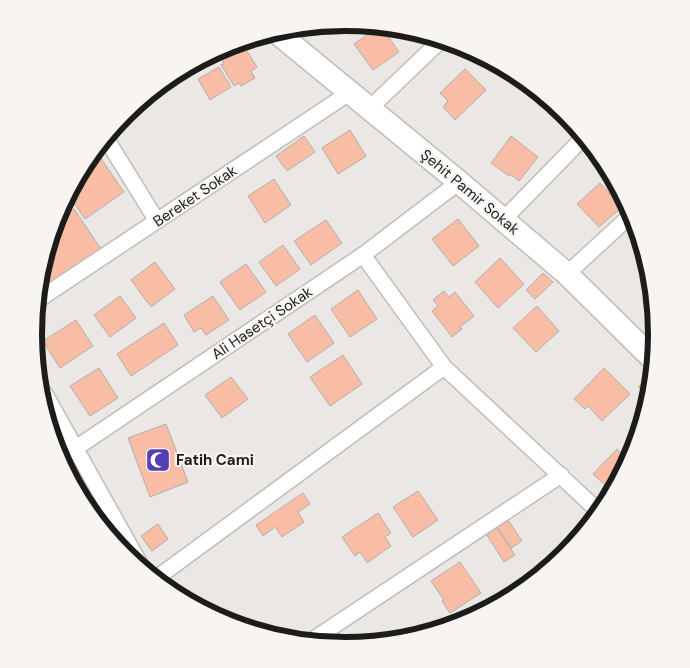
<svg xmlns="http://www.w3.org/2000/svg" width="690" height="668" viewBox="0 0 690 668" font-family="'DM Sans',sans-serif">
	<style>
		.building { fill: #f9bca5; stroke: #b2aead }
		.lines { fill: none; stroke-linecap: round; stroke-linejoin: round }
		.street-casing { stroke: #bfbdba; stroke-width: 18 }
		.secondary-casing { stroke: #bfbdba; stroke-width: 25 }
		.street { stroke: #fff; stroke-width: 15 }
		.secondary { stroke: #fff; stroke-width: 22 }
		.labels { text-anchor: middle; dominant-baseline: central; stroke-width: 4.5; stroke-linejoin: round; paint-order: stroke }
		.street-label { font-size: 15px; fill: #1c1c1b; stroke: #f7f4f2 }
		.poi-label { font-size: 15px; font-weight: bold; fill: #1c1c1b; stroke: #f7f4f2; text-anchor: start }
		.rim { fill: none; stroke: #1c1c1b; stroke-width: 6 }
	</style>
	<rect width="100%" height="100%" fill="#eae7e4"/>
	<path class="building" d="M371 28 384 30 399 52 373 70 354 44 367 35 365 31Z
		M242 43 257 67 251 71 255 78 241 86 239 83 234 86 221 65 224 64 217 52 226 46Z
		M219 67 231 87 210 100 198 79Z
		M465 69 486 90 455 120 443 107 448 101 440 93Z
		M350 130 366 156 338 174 322 148Z
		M304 136 315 152 287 171 276 156Z
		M511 136 538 157 519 181 510 174 509 176 491 163Z
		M98 154 124 192 85 219 69 196Z
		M274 179 291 205 265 223 248 196Z
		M600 183 622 207 599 227 577 204Z
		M74 209 101 249 43 289 56 221Z
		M458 219 479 246 453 266 432 239Z
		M326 220 342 243 311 265 294 241Z
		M283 245 300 269 276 286 259 262Z
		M500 258 524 284 498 308 475 282Z
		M155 262 175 289 151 307 131 280Z
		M246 264 266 292 240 310 220 282Z
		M543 273 553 282 535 299 526 290Z
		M358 290 377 319 350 337 331 309Z
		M444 291 449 297 455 292 474 316 460 327 462 329 452 337 432 311 438 306 433 300Z
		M120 296 136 318 110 337 94 315Z
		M213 296 229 320 206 335 201 328 194 332 184 315Z
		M537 306 559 331 536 352 513 328Z
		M315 315 334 343 307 362 288 334Z
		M76 320 93 346 60 368 43 341Z
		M164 323 178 345 131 376 117 354Z
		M343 355 362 384 330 406 310 377Z
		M99 368 118 398 90 416 70 386Z
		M604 368 630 394 602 421 588 406 585 409 574 399Z
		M231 377 248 399 222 418 205 395Z
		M648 377 645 394 638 387Z
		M166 424 188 482 150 497 128 438Z
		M617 449 628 460 609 489 593 474Z
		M418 491 438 520 413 537 393 507Z
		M303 493 310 504 298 512 304 522 282 537 275 527 263 536 256 525Z
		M378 513 391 533 385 537 391 546 367 563 360 552 355 556 342 537Z
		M506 517 522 541 511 548 495 524Z
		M493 522 515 555 504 562 483 529Z
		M158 524 168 539 152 551 141 536Z
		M460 562 481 593 450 613 442 601 444 600 431 581Z"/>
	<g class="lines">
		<defs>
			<path id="street" d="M369 109 440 41
				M107 140 157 221
				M503 220 582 139
				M363 255 444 367 596 509
				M567 274 632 214
				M41 298 349 93
				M45 394 140 564
				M59 456 76 448 363 255 459 182
				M158 577 444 367
				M314 639 561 475"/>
			<path id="secondary" d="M280 35 459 182 567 274 652 358"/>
		</defs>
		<use href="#street" class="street-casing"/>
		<use href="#secondary" class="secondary-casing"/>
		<use href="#street" class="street"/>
		<use href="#secondary" class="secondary"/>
	</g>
	<defs>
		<symbol id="mosque-square" viewBox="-11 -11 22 22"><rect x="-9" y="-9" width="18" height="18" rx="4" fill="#553db5" stroke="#f7f4f2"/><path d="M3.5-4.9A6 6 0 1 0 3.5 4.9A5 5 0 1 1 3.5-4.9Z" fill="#fff"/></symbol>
	</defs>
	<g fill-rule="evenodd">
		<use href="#mosque-square" x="144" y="446" width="28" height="28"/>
	</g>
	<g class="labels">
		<g class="street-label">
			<text transform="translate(470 192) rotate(40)">Şehit Pamir Sokak</text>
			<text transform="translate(195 196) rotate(-34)">Bereket Sokak</text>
			<text transform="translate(262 323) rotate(-34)">Ali Hasetçi Sokak</text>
		</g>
		<g class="poi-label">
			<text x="176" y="460">Fatih Cami</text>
		</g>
	</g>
	<path d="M0 0H690V668H0ZM42 334a303 303 0 1 1 606 0a303 303 0 1 1-606 0Z" fill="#f7f4f2" fill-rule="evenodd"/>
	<path class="rim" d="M42 334a303 303 0 1 1 606 0a303 303 0 1 1-606 0Z"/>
</svg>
